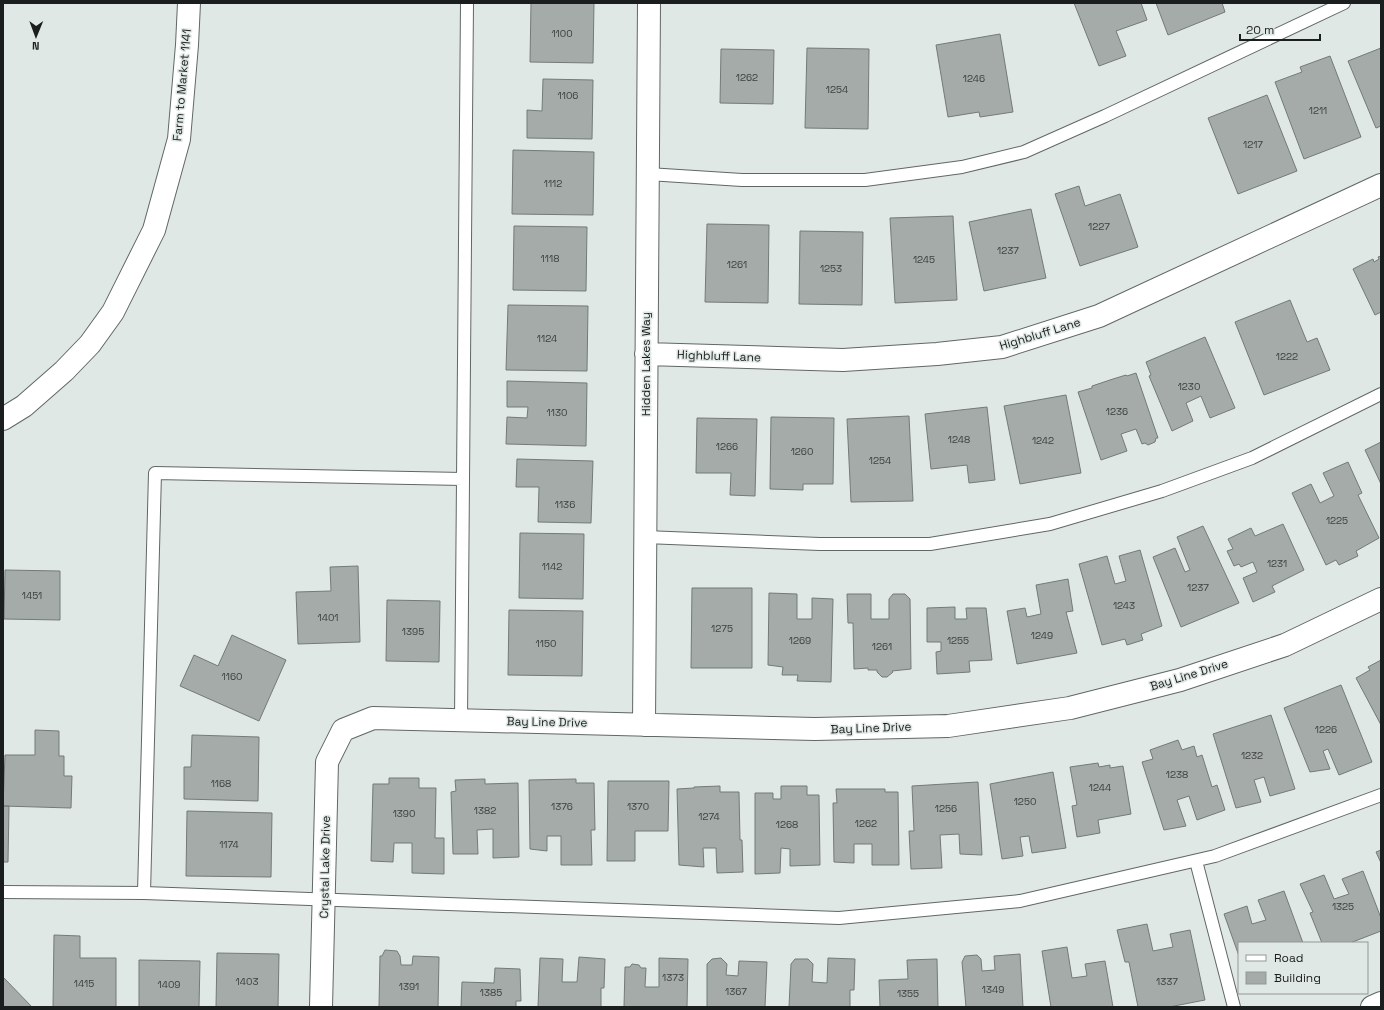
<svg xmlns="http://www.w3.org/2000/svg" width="1384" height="1010" viewBox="0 0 1384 1010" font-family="'Space Grotesk',sans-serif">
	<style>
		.building { fill: #a4aba9; stroke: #737a78 }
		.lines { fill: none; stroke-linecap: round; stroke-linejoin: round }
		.service-casing { stroke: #606765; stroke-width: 14 }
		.minor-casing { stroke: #606765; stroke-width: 24 }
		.tertiary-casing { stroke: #606765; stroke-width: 24 }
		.service { stroke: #fff; stroke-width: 12 }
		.minor { stroke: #fff; stroke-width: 22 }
		.tertiary { stroke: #fff; stroke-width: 22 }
		.labels { text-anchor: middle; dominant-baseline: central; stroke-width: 3; stroke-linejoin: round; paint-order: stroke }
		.number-label { font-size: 10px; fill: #3d4141 }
		.street-label { font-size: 12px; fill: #1b1e1e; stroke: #e0e8e6 }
	</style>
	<rect width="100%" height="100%" fill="#e0e8e6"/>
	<path class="building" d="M531 3H594L593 63 530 62Z
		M1074 3H1141L1147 20 1116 31 1126 56 1099 66Z
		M1156 3H1222L1225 12 1168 35Z
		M1000 34 1013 112 980 117 979 112 948 117 936 45Z
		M807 48 869 49 868 129 805 128Z
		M1381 48V126L1376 128 1348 61Z
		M721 49 774 50 773 104 720 103Z
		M1330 56 1361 137 1304 159 1275 82 1302 72 1300 67Z
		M543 79 593 80 592 139 527 138V110L542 111Z
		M1267 95 1297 171 1238 194 1208 118Z
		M513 150 594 152 593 215 512 214Z
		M1079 186 1085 206 1120 194 1138 247 1080 266 1055 194Z
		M1031 209 1046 278 984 291 969 222Z
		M953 216 957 300 895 303 890 218Z
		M707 224 769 225 768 303 705 302Z
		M514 226 587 227 586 291 513 290Z
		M800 231 863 232 862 305 799 304Z
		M1381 256V312L1375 315 1353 269 1373 259 1374 262 1379 259 1378 257Z
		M1290 300 1307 342 1317 338 1330 370 1264 395 1235 322Z
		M508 305 588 306 587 371 506 370Z
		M1205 337 1235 408 1210 418 1201 396 1186 403 1193 421 1172 431 1149 376 1151 375 1146 362Z
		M1136 373 1158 438H1156L1155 442 1148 445 1145 443 1142 444 1136 429 1121 434 1127 451 1101 460 1078 392 1092 388V386L1113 379 1126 375 1127 376Z
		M507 381 587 383 586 446 506 444 507 417 527 418 528 407H507Z
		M1066 395 1081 473 1020 484 1004 406Z
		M987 407 995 480 969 483 967 465 931 469 925 414Z
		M909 416 913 501 851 502 847 419Z
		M771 417 834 418 833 484H803V490L770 489Z
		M697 418 757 419 755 496 730 495 731 473H696Z
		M1381 442V484L1365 450Z
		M517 459 593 461 591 523 538 522 539 487H516Z
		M1348 462 1362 493 1358 495 1379 538 1356 551 1358 556 1339 565 1336 560 1326 565 1292 493 1311 484 1320 503 1334 496 1323 473Z
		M1283 524 1304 570 1272 586 1275 592 1253 602 1243 578 1257 572 1253 562 1241 567 1239 564 1234 566 1227 551 1233 549 1228 539 1251 528 1255 536Z
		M1203 526 1239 603 1181 627 1153 557 1175 548 1185 572 1190 570 1177 537Z
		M520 533 584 534 583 599 519 598Z
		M1140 550 1162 626 1141 634 1143 640 1127 645 1125 639 1102 645 1079 564 1107 556 1115 584 1126 581 1119 556Z
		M358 566 360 642 298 644 296 592 331 591 330 567Z
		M5 570 60 571V620L4 619Z
		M1068 579 1073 611 1066 612 1077 653 1017 664 1007 611 1025 608 1027 617 1041 614 1036 585Z
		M692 588H752V668H691Z
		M769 593 797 594V619H812V598L833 599 831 682 797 681 798 675H782L783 667 768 665Z
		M847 594H871V619H889V599L893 594H905L910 599 911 669 892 671 893 672 887 677H882L877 672V670H868V668L854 669 853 623H848Z
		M387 600 440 601 439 662 386 661Z
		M955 607V619H967L966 608H986L992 660 969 661 970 672 937 674 936 652 941 651V642H927V608Z
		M509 610 583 611 582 676 508 675Z
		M232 635 286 660 259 721 180 686 194 655 218 666Z
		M1381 660V725L1356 678 1370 670 1368 667Z
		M1341 685 1372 762 1339 775 1328 749 1323 751 1330 769 1310 772 1284 708Z
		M1271 715 1295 789 1270 796 1264 777 1254 780 1261 802 1236 808 1213 734Z
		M35 730 59 731V756H64V776H72L71 808 3 806 5 755H35Z
		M192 735 259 737 258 801 184 799V767H191Z
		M1178 740 1182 750 1194 746 1197 757 1202 755 1212 787 1217 785 1225 810 1197 820 1189 796 1177 800 1186 826 1164 830 1142 762 1153 759 1150 750Z
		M1098 763 1099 767 1110 765V768L1123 766 1131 814 1098 820 1100 833 1077 837 1072 806 1077 805 1070 767Z
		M1053 772 1066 848 1032 853 1029 836 1020 837 1023 856 1002 859 990 784Z
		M389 778H419V788H436L435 838H444V874L412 873V843H394L393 862 371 861 373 784H389Z
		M485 779V784L518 783 519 857 493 858V829L477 830 478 854H453L451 792 456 791 455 780Z
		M576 779V783H594L595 830H591L592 865H561V836H547V851L530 849 529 780Z
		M608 781H669L668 831H635V861H607Z
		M978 782 982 855 960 854 959 834 940 835 942 868 911 869 909 831H914L912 786Z
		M720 786V792H739L740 840H742L743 872 717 873 716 848H703L704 867 679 865 677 789 694 788V787Z
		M781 786H807V795H819L820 865 790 866V849L781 848 780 873 755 874V793H773V799H781Z
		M836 789H885V792H898L899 865H872V844H854V863L834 862 833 803H837Z
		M3 797V806H9L8 862H3Z
		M187 811 272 813 271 877 186 876Z
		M1381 850V863L1376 852Z
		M1363 871 1381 918V931L1350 943H1322L1310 913 1313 912 1300 884 1324 875 1334 899 1349 894 1342 879Z
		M1284 891 1303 943H1239V956L1224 914 1247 906 1252 924 1266 920 1258 900Z
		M1147 924 1153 951 1173 947 1170 934 1190 930 1205 1000 1169 1007H1138L1129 962H1125L1117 930Z
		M54 935 80 936V958H116V1007H53Z
		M1067 947 1072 978 1087 976 1085 964 1105 961 1113 1007H1051L1042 951Z
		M385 950 397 951 400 956 401 965H412L413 956 439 957 438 1007H379L380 956H382Z
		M217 953 279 954 278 1007H216Z
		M1020 954 1023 1007H966L962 962 965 956 977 955 981 959 982 971 995 970 994 956Z
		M579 957 605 959 604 988H601V1007H538L540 958 563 959 562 982H577Z
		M659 958 688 959 687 1007H624L625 967H630L632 964 639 965 641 968H646L645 987H659Z
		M721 958 727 964 726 975 738 976 739 961 767 962 765 1007H707V964L712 959Z
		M828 958 855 959 854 990H850V1007H789L791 964 795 959H808L813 964 812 982 827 983Z
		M937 959 938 1007H880L879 980 908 979 907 960Z
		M139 960 200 961 199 1007H139Z
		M495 968 520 969 521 1001H516V1007H461L462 982 494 983Z
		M3 977 32 1007H3Z"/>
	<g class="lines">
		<defs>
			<path id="service" d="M648 174 742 180H865L962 167 1024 152 1105 116 1344 3
				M645 537 820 544H930L1050 524 1162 491 1252 458 1381 394
				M461 720 467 3
				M1196 861 1234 1007
				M3 892 144 893 155 473 463 479
				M144 893 839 918 1020 901 1215 856 1381 795"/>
			<path id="minor" d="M646 354 843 360 937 354 1002 347 1099 316 1381 185
				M644 725 649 3
				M321 1007 327 762 343 730 373 718 815 729 948 726 1070 708 1180 680 1285 645 1381 599
				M1372 1007 1381 1003"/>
			<path id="tertiary" d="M3 419 24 406 64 371 90 344 113 312 154 230 179 139 187 45 189 3"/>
		</defs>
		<use href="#service" class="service-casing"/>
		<use href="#minor" class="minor-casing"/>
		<use href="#tertiary" class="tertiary-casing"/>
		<use href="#service" class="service"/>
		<use href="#minor" class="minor"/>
		<use href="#tertiary" class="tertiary"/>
	</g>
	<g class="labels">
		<g class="number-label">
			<text x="562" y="33">1100</text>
			<text x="747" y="77">1262</text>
			<text x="974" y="78">1246</text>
			<text x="837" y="89">1254</text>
			<text x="568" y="95">1106</text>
			<text x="1318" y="110">1211</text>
			<text x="1253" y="144">1217</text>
			<text x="553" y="183">1112</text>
			<text x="1099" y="226">1227</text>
			<text x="1008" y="250">1237</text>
			<text x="550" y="258">1118</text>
			<text x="924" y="259">1245</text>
			<text x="737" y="264">1261</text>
			<text x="831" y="268">1253</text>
			<text x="547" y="338">1124</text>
			<text x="1287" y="356">1222</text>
			<text x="1189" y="386">1230</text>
			<text x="1117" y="411">1236</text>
			<text x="557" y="412">1130</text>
			<text x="959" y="439">1248</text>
			<text x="1043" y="440">1242</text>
			<text x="727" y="446">1266</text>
			<text x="802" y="451">1260</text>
			<text x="880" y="460">1254</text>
			<text x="565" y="504">1136</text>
			<text x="1337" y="520">1225</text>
			<text x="1277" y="563">1231</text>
			<text x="552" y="566">1142</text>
			<text x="1198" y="587">1237</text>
			<text x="32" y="595">1451</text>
			<text x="1124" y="605">1243</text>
			<text x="328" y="617">1401</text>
			<text x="722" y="628">1275</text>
			<text x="413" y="631">1395</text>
			<text x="1042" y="635">1249</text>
			<text x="800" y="640">1269</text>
			<text x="958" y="640">1255</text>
			<text x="546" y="643">1150</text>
			<text x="882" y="646">1261</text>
			<text x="232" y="676">1160</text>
			<text x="1326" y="729">1226</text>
			<text x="1252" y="755">1232</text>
			<text x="1177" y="774">1238</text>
			<text x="221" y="783">1168</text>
			<text x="1100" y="787">1244</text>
			<text x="1025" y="801">1250</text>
			<text x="562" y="806">1376</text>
			<text x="638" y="806">1370</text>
			<text x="946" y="808">1256</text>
			<text x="485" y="810">1382</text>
			<text x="404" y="813">1390</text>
			<text x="709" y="816">1274</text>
			<text x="866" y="823">1262</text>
			<text x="787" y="824">1268</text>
			<text x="229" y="844">1174</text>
			<text x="1343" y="906">1325</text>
			<text x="673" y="977">1373</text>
			<text x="247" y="981">1403</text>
			<text x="1167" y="981">1337</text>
			<text x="84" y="983">1415</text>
			<text x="169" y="984">1409</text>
			<text x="409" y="986">1391</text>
			<text x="993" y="989">1349</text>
			<text x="736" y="991">1367</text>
			<text x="491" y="992">1385</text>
			<text x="908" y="993">1355</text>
		</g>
		<g class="street-label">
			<text transform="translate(182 85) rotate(-85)">Farm to Market 1141</text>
			<text transform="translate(1040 334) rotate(-17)">Highbluff Lane</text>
			<text transform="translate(719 356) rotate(2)">Highbluff Lane</text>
			<text transform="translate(646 364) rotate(-90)">Hidden Lakes Way</text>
			<text transform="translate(1189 675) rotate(-17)">Bay Line Drive</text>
			<text transform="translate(547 722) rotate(1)">Bay Line Drive</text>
			<text transform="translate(871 728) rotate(-2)">Bay Line Drive</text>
			<text transform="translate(325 867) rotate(-89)">Crystal Lake Drive</text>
		</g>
	</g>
	<rect width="1384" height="1010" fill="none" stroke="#1b1e1e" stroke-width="8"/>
	<rect x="1238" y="942" width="130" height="52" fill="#e0e8e6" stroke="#919796"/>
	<rect x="1246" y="955" width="20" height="6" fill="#ffffff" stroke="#919796"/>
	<text x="1274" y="962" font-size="12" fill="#1b1e1e">Road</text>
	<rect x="1246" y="972" width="20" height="12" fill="#a4aba9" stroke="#919796"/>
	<text x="1274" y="982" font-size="12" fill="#1b1e1e">Building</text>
	<g transform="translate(36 36) rotate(181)" stroke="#e0e8e6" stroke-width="3" paint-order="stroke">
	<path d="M0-3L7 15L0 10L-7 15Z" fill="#1b1e1e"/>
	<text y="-6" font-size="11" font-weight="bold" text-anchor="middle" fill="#1b1e1e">N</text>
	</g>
	<path d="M1240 34v6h80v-6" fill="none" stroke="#1b1e1e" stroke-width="2"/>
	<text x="1246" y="34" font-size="12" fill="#1b1e1e" stroke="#e0e8e6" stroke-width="3" paint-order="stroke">20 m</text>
</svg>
